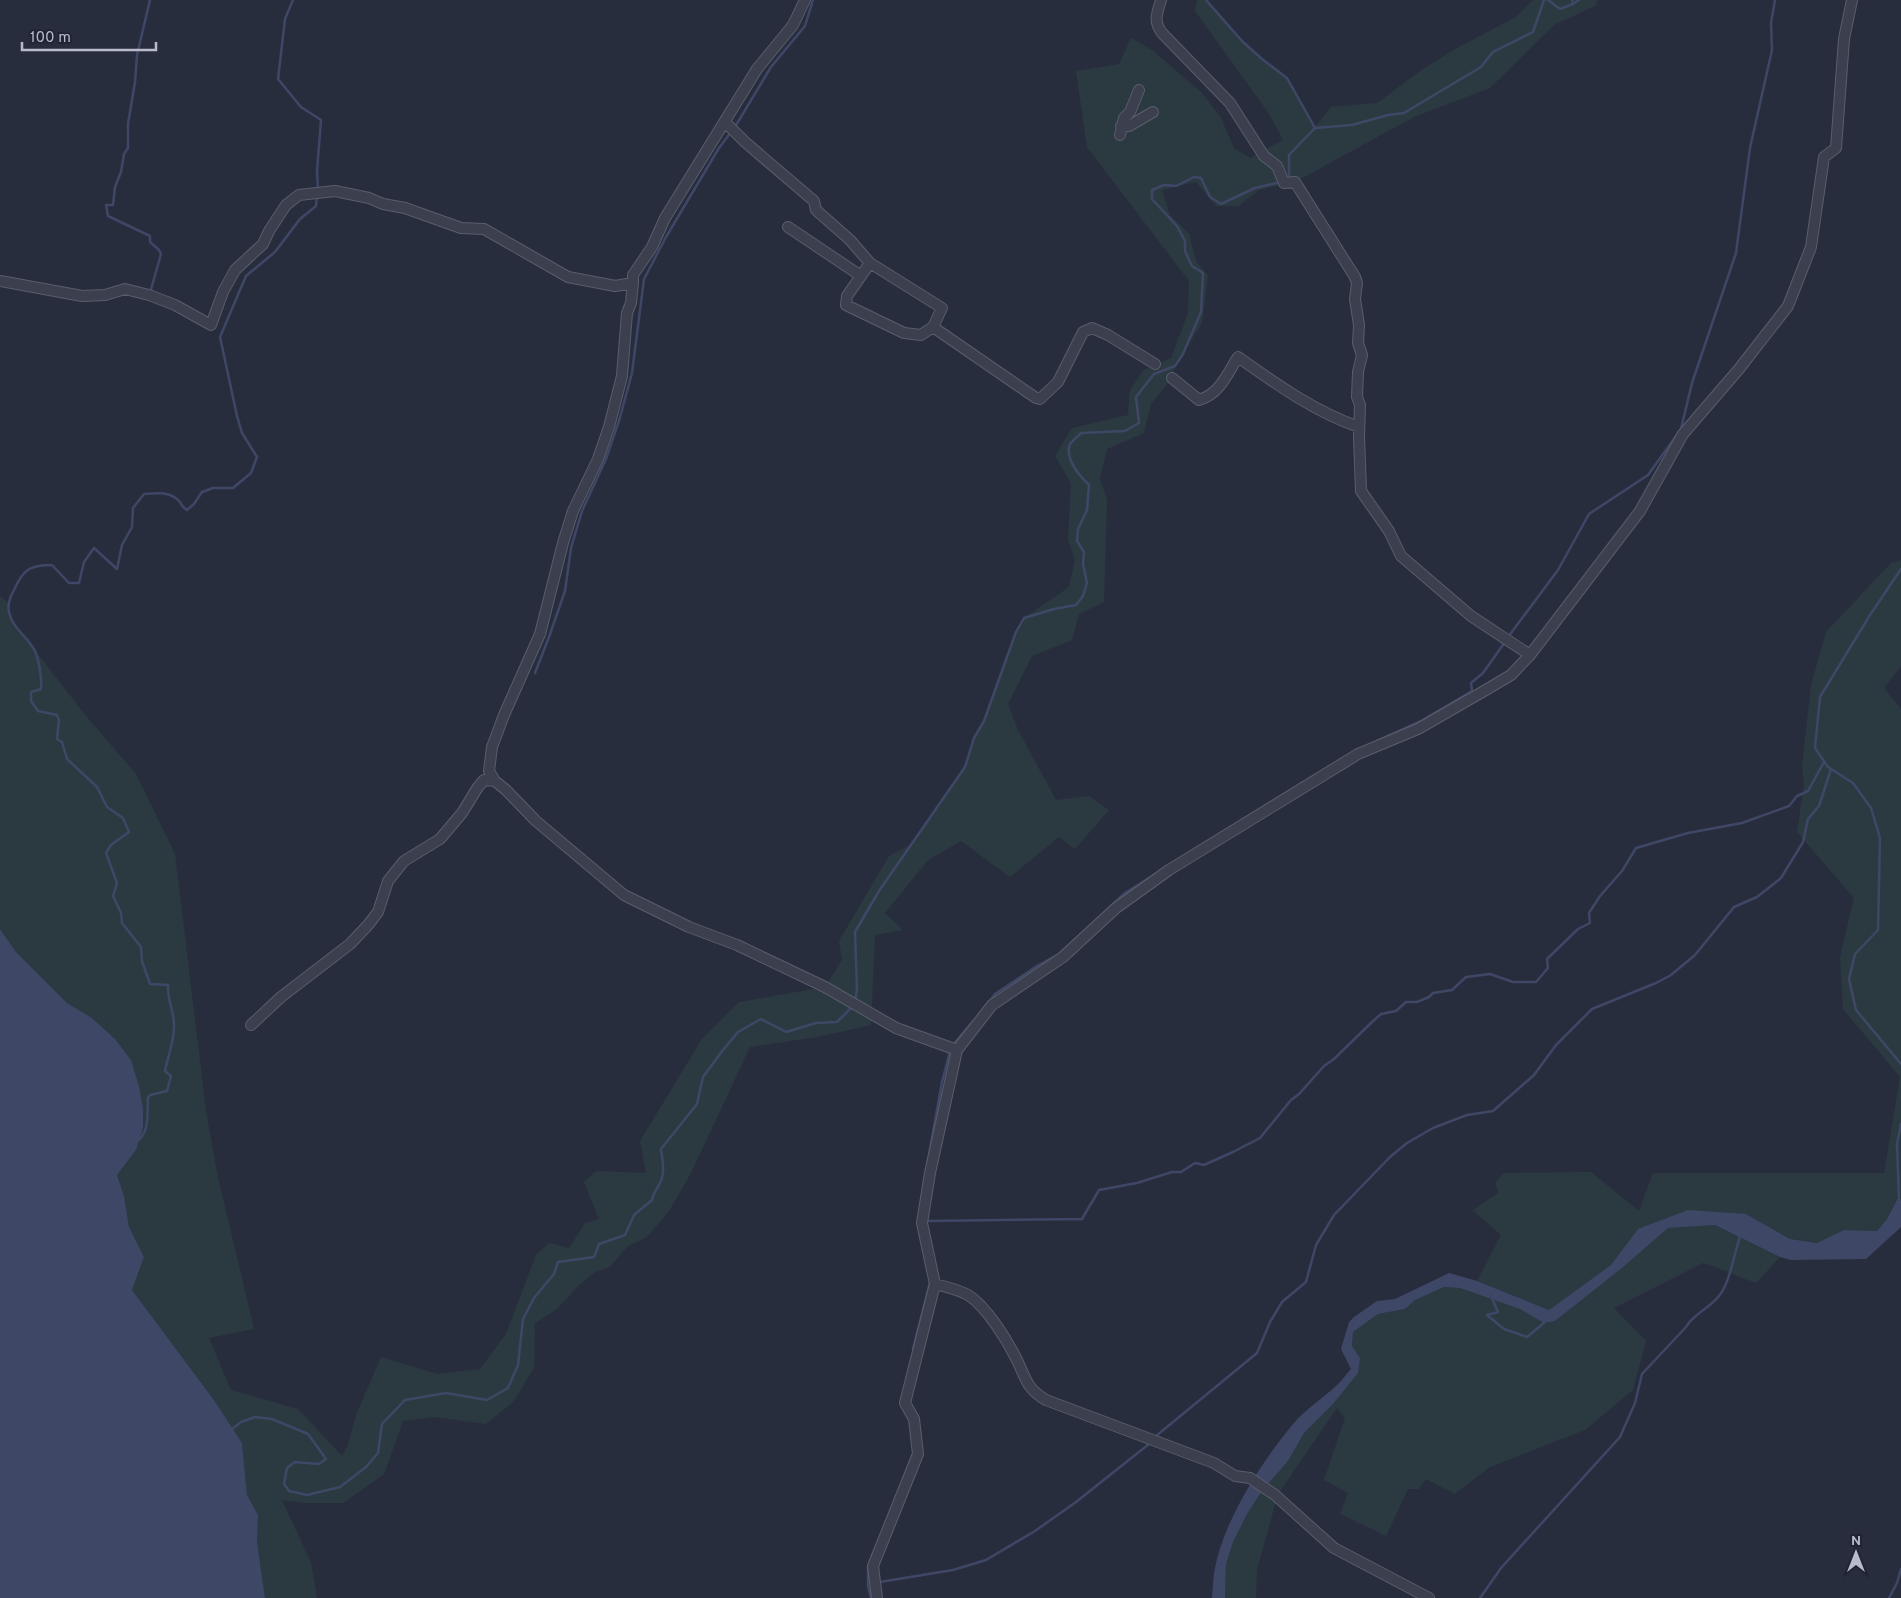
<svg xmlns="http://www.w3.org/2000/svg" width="1901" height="1598" viewBox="0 0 1901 1598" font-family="Overpass,sans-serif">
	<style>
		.green { fill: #2b3a40 }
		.water { fill: #3f4766 }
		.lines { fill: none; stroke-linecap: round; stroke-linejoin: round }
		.stream { stroke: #3f4766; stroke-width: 2.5 }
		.minor-casing { stroke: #595d6c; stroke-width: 12 }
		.minor { stroke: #3c404e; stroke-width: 10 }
	</style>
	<rect width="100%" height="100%" fill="#282d3e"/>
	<path class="green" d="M1197 0H1206L1242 41 1262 59 1287 78 1315 127 1331 107 1377 103 1423 69 1457 48 1516 17 1533 0H1598L1595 6 1554 25 1490 88 1414 117 1295 182 1259 190 1238 206H1216L1196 182 1162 190 1170 215 1189 234 1196 261 1208 276 1202 323 1175 366 1172 378 1151 404 1144 433 1107 449 1100 479 1107 500 1104 602 1079 614 1072 640 1032 656 1008 704 1018 730 1056 800 1089 796 1109 810 1075 849 1059 837 1010 877 961 841 928 860 885 913 903 930 875 935 871 1025 817 1037 750 1047 691 1173 669 1211 647 1237 628 1246 610 1267 595 1272 578 1286 557 1309 535 1323 534 1368 513 1402 486 1424 434 1417 403 1421 384 1474 343 1503H305L282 1500 311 1563 317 1598H265L257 1542 258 1515 247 1495 242 1443 214 1400 132 1290 144 1257 129 1227 124 1196 117 1175 136 1150 143 1109 139 1086 131 1060 115 1039 92 1018 67 1003 16 952 0 929V596L8 602 9 613 16 626 86 716 136 774 175 854 206 1111 217 1173 254 1329 209 1338 231 1390 298 1409 342 1456 348 1445 356 1415 381 1357 437 1374 480 1369 506 1334 536 1255 549 1243 569 1248 585 1223 599 1219 584 1182 596 1171 646 1173 640 1141 702 1039 739 1002 825 987 842 960 839 941 889 856 912 844 965 767 974 738 984 721 1016 632 1024 618 1069 587 1075 560 1068 540 1071 483 1055 456 1072 428 1128 415 1130 390 1144 370 1171 358 1188 313 1189 281 1087 147 1076 71 1119 64 1131 38 1152 50 1202 93 1221 118 1234 148 1250 158 1283 140 1268 112 1195 11Z
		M1901 560V666L1884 688 1901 709V1201L1898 1197 1887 1219 1877 1231 1844 1230 1818 1243 1790 1239 1746 1214 1647 1226 1638 1229 1611 1265 1549 1310 1477 1281 1501 1235 1473 1210 1499 1192 1495 1183 1504 1173 1591 1172 1639 1211 1653 1173H1884L1900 1077 1843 1009 1840 957 1854 898 1797 832 1804 785 1802 766 1811 685 1826 632 1891 563Z
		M1715 1225 1780 1257 1756 1283C1738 1277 1721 1268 1703 1263L1614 1308 1646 1341 1633 1390 1585 1430 1490 1467 1455 1494 1426 1479 1419 1489H1408L1386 1536 1340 1514 1348 1493 1324 1480 1345 1418 1337 1408 1278 1494 1257 1570 1256 1598H1225L1226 1564 1233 1542 1247 1514 1262 1491 1288 1461 1304 1433 1333 1404 1360 1358 1352 1346 1353 1332 1378 1314 1405 1309 1415 1300 1444 1287 1460 1288 1521 1309 1544 1323 1555 1321 1622 1268 1668 1228Z"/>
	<path class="water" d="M0 929 16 952 67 1003 92 1018 115 1039 131 1060 139 1086 143 1109V1128L136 1150 117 1175 124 1196 129 1227 144 1257 132 1290 214 1400 242 1443 247 1495 258 1515 257 1542 265 1598H0Z
		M1899 1196 1901 1201V1227L1866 1259 1791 1260 1780 1257 1715 1225 1668 1228 1622 1268 1555 1321 1544 1323 1520 1309 1460 1288 1444 1287 1415 1300 1405 1309 1378 1314 1353 1332 1352 1346 1360 1358 1358 1373 1333 1404 1304 1433 1288 1461 1262 1491 1247 1514 1233 1542 1226 1564 1225 1598H1212C1213 1588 1213 1577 1215 1568 1224 1520 1262 1461 1293 1424 1306 1409 1322 1399 1336 1386 1342 1381 1346 1374 1351 1369L1341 1349 1349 1322 1354 1317 1377 1301 1395 1299 1449 1273 1477 1281 1549 1310 1611 1265 1638 1229 1688 1210 1746 1214 1790 1239 1817 1243 1844 1230 1877 1231 1887 1219Z"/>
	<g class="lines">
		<path class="stream" d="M293 0 285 19 278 79 301 107 321 120 317 171 318 189
			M1206 0 1242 41 1262 59 1287 78 1315 128
			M1548 0 1560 9 1573 4 1572 0
			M1573 4 1579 0
			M735 127 771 67 805 26 813 0
			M1289 180V155L1315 128 1352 125 1388 115 1404 113 1481 67 1493 52 1533 32 1544 0
			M150 293 161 254 159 250 150 242V236L108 216 106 205H113L115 187 121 172 124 154 128 148V124L135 82 137 55 150 0
			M1901 569 1870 615 1820 697 1815 748 1828 767 1853 783 1871 808 1880 838 1878 930 1855 954 1849 979 1856 1010 1901 1064
			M1508 637 1558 570 1589 514 1648 475 1681 429 1692 383 1736 253 1750 148 1772 50 1771 23 1775 0
			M535 673 549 637 565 591 571 548 582 511 606 459 619 421 632 373 644 279 666 237 719 148 731 132
			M1377 741 1421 721 1472 691 1471 683 1483 673 1505 642
			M855 1002 857 989 855 932 879 891 965 767 974 738 984 721 1016 632 1024 618 1054 609 1076 605 1083 596 1087 583 1083 564 1084 552 1077 541 1078 529 1087 510 1089 485C1080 476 1064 459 1070 444 1073 440 1078 436 1081 433L1125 431 1139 423 1136 397 1154 374 1175 366 1183 354 1201 312 1203 273 1192 266 1185 251V241L1177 226 1152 199V190L1164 185 1176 186 1194 177 1201 178 1210 197 1221 204 1255 188 1281 182
			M989 1002 995 994 1037 966 1059 954 1125 893 1307 780
			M952 1046 974 1020
			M137 1141C150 1133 147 1112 148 1098L150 1095 167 1091 171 1076 165 1071C168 1055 175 1040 174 1024 174 1011 167 1000 168 985L150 984 142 961 141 947 122 923 121 913 113 896 117 883 106 853 111 845 129 832 123 818 107 807 97 787 67 759 62 742 57 739 59 720 57 715 38 711 31 701V692L41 689C42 678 39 661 35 651 28 637 12 628 9 612 7 604 10 597 14 590 23 570 29 565 52 565L69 583H79L84 562 94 548 117 569 122 545 132 527 133 508 144 494C156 493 170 491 179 501 182 505 182 507 187 510L194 504 202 492 213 488H233L251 473 257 457 242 433 237 416 220 337 246 276 275 252 300 219 316 206 317 195
			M927 1166 942 1082 950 1051
			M1899 1200 1897 1144 1901 1124
			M927 1221 1082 1219 1099 1190 1137 1183 1172 1172H1181L1195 1163 1204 1165 1233 1152 1260 1138 1291 1100 1299 1094 1324 1066 1334 1059 1372 1022 1381 1014 1396 1011 1406 1002H1417L1429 997 1433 993 1452 990 1466 977 1490 974 1513 982H1536L1548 968 1547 959 1578 929 1590 923 1589 913 1600 896 1622 871 1636 848 1688 833 1742 823 1789 806 1797 796 1808 791 1824 762
			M1491 1296 1498 1312 1487 1315 1504 1329 1527 1337 1545 1322
			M913 1349 930 1282
			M231 1430 241 1422 255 1417 272 1419 308 1434 326 1459 319 1464 295 1462 287 1468 284 1484 289 1491 307 1495 340 1487 366 1467 378 1453 382 1424 405 1400 446 1393 487 1400 508 1388 518 1365 523 1319 534 1298 554 1274 558 1262 594 1257 599 1244 625 1235 634 1215 652 1200C653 1192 660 1186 662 1178 665 1169 662 1158 661 1149L697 1104 703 1077 723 1050 738 1032 761 1019 786 1032 816 1023 837 1022 853 1006
			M1156 1436 1257 1353 1270 1322 1282 1302 1306 1282 1316 1245 1334 1215 1390 1157 1407 1143 1433 1128 1467 1115 1493 1111 1534 1075 1556 1045 1592 1009 1656 983 1671 975 1695 955 1734 907 1757 897 1781 878 1803 842 1808 819 1819 806 1831 769
			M868 1566V1586L871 1598
			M880 1582 953 1570 986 1560 1035 1531 1076 1502 1149 1444
			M1480 1598 1501 1568 1620 1437 1635 1403 1642 1374 1686 1327C1692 1315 1710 1308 1719 1296 1731 1281 1734 1252 1741 1234
			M1889 1598 1897 1583 1901 1569"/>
		<defs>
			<path id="minor" d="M1161 0C1157 14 1153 21 1162 33L1230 103 1264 156 1277 166 1284 183 1295 182 1355 277 1357 283 1355 299 1359 325 1358 343 1362 355 1358 372 1357 397 1360 405 1359 437 1361 491 1389 531 1401 556 1471 616 1530 655
				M725 122 745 142 814 201 816 210 850 240 870 263 942 308 933 327 1036 398 1040 399 1058 382 1083 332 1092 328 1108 335 1155 364
				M1121 126H1129L1153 112
				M1120 135 1124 118 1130 112 1139 90
				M788 227 861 276
				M870 263 847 296 846 305 904 333 921 335 933 327
				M0 281 82 296 105 295 125 289 149 295 175 305 211 325 223 292 235 270 263 244 269 231 286 205 299 195 335 191 369 198 383 204 405 208 461 228 484 229 568 277 615 286 633 283V275L652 247 665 218 757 69 793 25 805 0
				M633 283 631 303 627 313 622 376 609 427 598 459 573 511 563 543 540 634 504 715 492 747 489 771 495 781 506 790 536 821 624 895 689 927 737 945 825 987 896 1028 957 1050
				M1172 378 1199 400C1220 394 1227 374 1238 357 1276 384 1315 412 1359 427
				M251 1025 281 997 350 944 368 925 378 912 388 881 404 861 440 839 462 813 478 787 484 780 495 781
				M935 1284C946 1287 957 1289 968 1295 987 1307 1007 1340 1017 1360 1026 1379 1027 1389 1046 1400L1214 1463 1235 1476 1250 1478 1275 1495 1334 1548 1429 1598
				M877 1598 873 1566 918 1454 914 1419 905 1403 935 1284 922 1223 930 1173 957 1050 992 1005 1063 957 1116 908 1169 870 1358 754 1418 729 1484 691 1511 675 1530 655 1640 511 1683 434 1739 369 1788 306 1811 247 1824 157 1836 148 1844 39 1852 0"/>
		</defs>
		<use href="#minor" class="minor-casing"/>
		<use href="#minor" class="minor"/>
	</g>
	<g transform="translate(1856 1553)" stroke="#202434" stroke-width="4" paint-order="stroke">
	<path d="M0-4L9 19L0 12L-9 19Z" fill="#b8bbc9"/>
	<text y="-8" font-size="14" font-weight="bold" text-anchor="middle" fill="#b8bbc9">N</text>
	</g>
	<path d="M22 42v8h134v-8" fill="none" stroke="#b8bbc9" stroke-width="2.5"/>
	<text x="30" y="42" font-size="15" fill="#b8bbc9" stroke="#202434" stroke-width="4" paint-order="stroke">100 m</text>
</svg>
